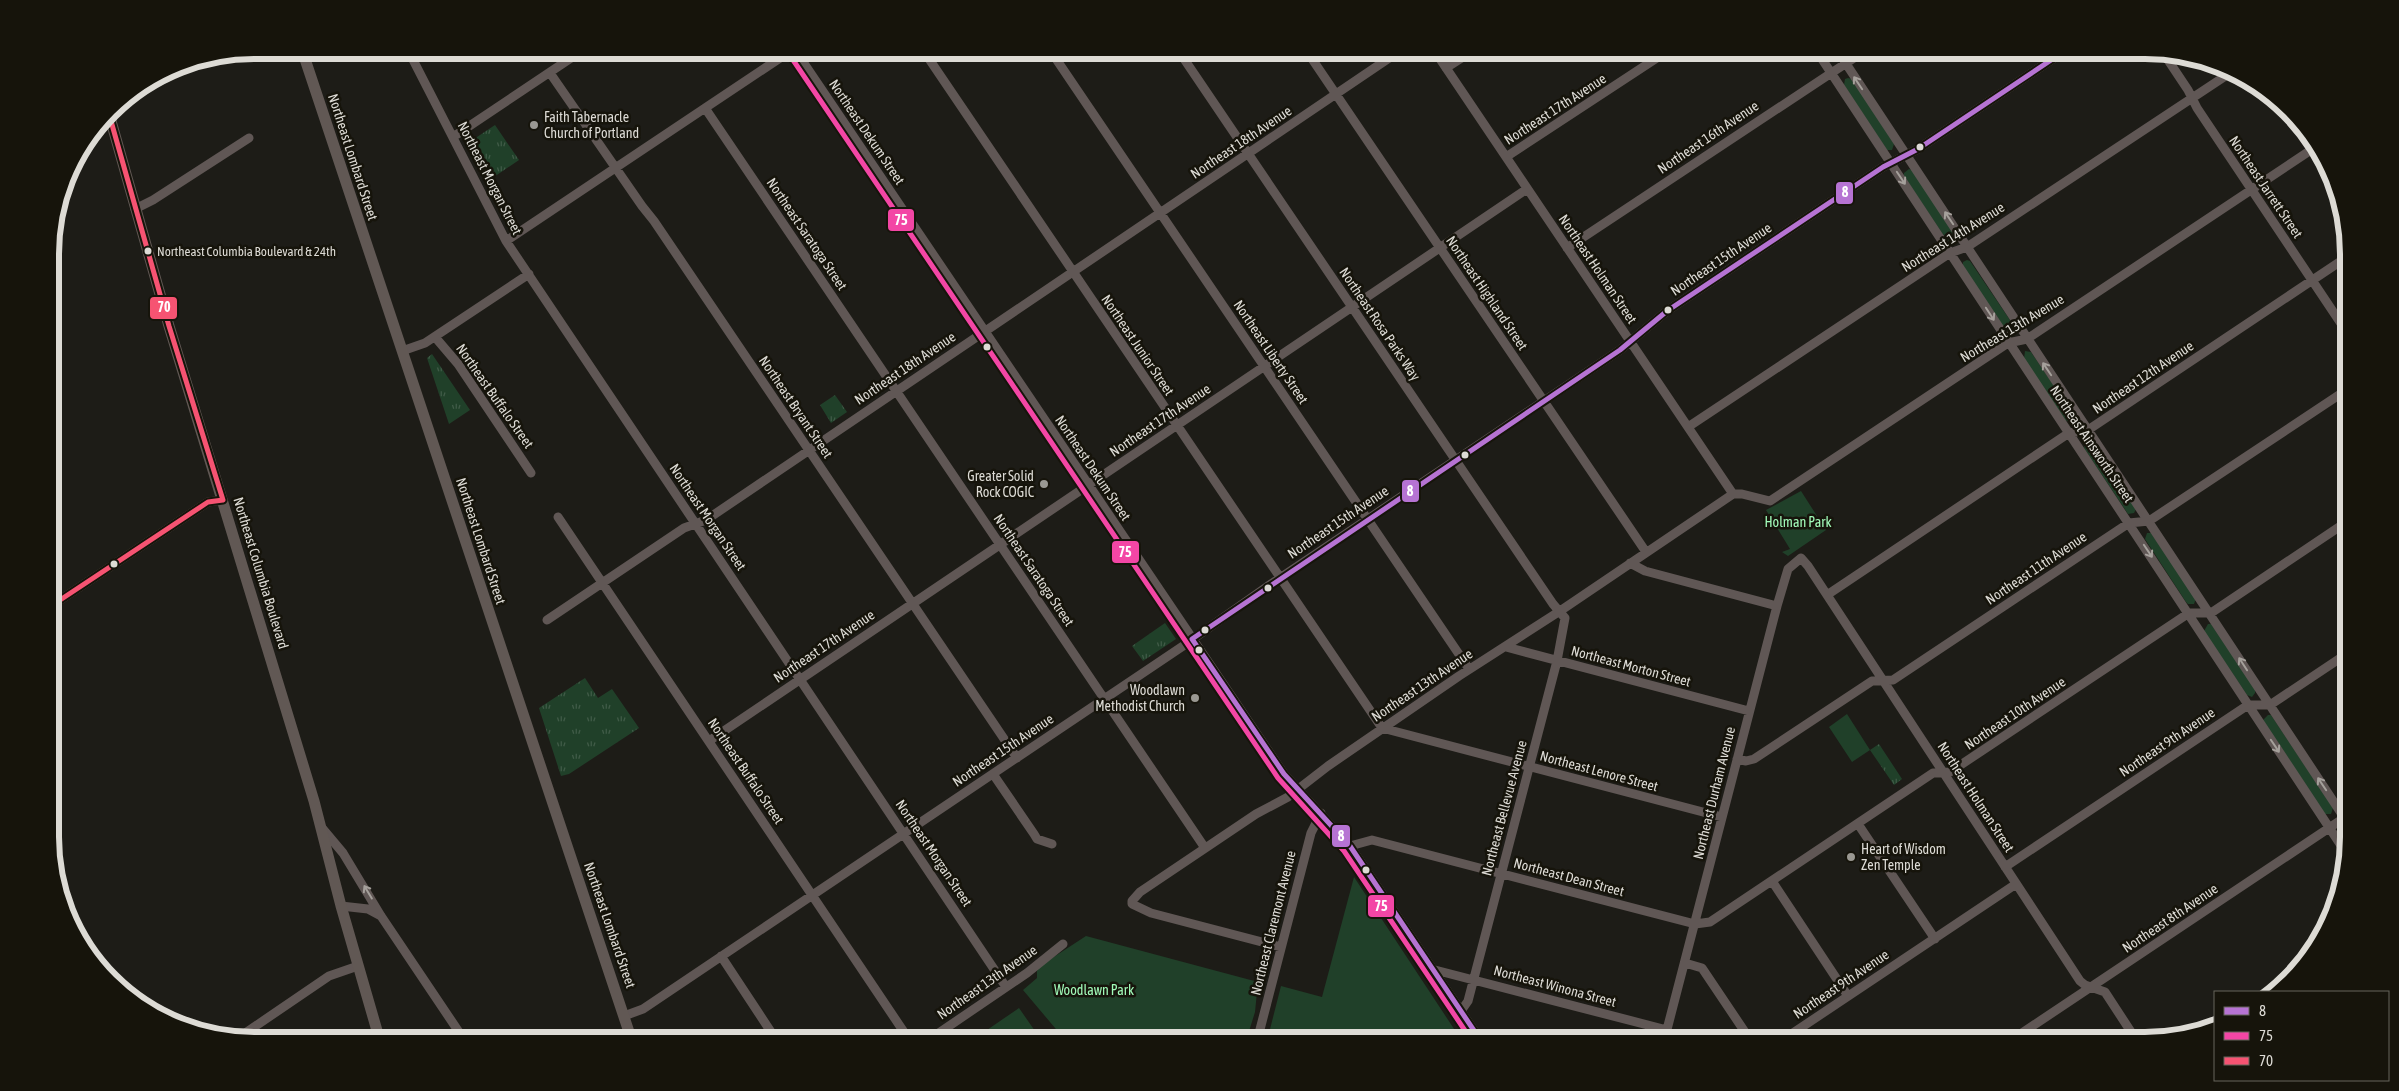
<svg xmlns="http://www.w3.org/2000/svg" width="2399" height="1091" viewBox="0 0 2399 1091" font-family="'Asap Condensed',sans-serif">
	<style>
		.grass { fill: url(#grass-tufts) }
		.green { fill: #204029 }
		.lines { fill: none; stroke-linecap: round; stroke-linejoin: round }
		.minor { stroke: #605755; stroke-width: 9 }
		.major { stroke: #615854; stroke-width: 11 }
		.bus-1-casing { stroke: #16140b; stroke-width: 9 }
		.bus-2-casing { stroke: #16140b; stroke-width: 9 }
		.bus-3-casing { stroke: #16140b; stroke-width: 9 }
		.bus-1 { stroke: #b673d3; stroke-width: 5 }
		.bus-2 { stroke: #f346a5; stroke-width: 5 }
		.bus-3 { stroke: #f65372; stroke-width: 5 }
		.oneway { stroke: #a5a09b }
		.poi-dot { fill: #9a9892; stroke: #16140b; stroke-width: 2 }
		.bus-dot { fill: #dddbd5; stroke: #16140b; stroke-width: 2 }
		.labels { text-anchor: middle; dominant-baseline: central; stroke-width: 5; stroke-linejoin: round; paint-order: stroke }
		.bus-label { font-size: 13px; fill: #dddbd5; stroke: #16140b; text-anchor: start }
		.street-label { font-size: 14px; fill: #dddbd5; stroke: #16140b }
		.poi-label { font-size: 14px; fill: #dddbd5; stroke: #16140b; text-anchor: start }
		.park-label { font-size: 14px; fill: #a1fbb9; stroke: #16140b }
		.rim { fill: none; stroke: #dddbd5; stroke-width: 6 }
		.line-badge { stroke: #16140b; stroke-width: 2 }
		.badge-label { font-size: 14px; text-anchor: middle; font-weight: bold; fill: #fff }
	</style>
	<defs>
		<pattern id="grass-tufts" width="24" height="20" patternUnits="userSpaceOnUse" patternTransform="scale(1.25)"><rect width="24" height="20" fill="#204029"/><path d="M3 7l-1-3M5 7V3M7 7l1-3M15 17l-1-3M17 17v-4M19 17l1-3" fill="none" stroke="#405b47"/></pattern>
	</defs>
	<rect width="100%" height="100%" fill="#1d1c17"/>
	<path class="grass" d="M495 125 519 160 488 181 468 143Z
		M432 354 470 410 449 424 427 358Z
		M835 395 847 412 831 423 820 405Z
		M1165 623 1176 639 1143 661 1132 646Z
		M585 678 598 698 612 689 639 728 569 774 561 776 539 708Z
		M1879 744 1902 779 1894 785 1870 750Z"/>
	<path class="green" d="M1848 78 1852 79 1894 144 1892 150H1887L1844 85 1845 79Z
		M1909 169 1912 170 1954 233V240L1951 242 1946 239 1904 176V173Z
		M1967 260 1970 261 2014 326 2012 331H2006L1963 266V262Z
		M2025 351 2031 352 2074 415 2070 422 2065 420 2024 359Z
		M2086 442 2092 443 2136 509 2134 513 2128 514 2084 448Z
		M1801 491 1826 530 1788 556 1782 552 1790 549 1766 510Z
		M2147 533H2151L2196 598 2194 604H2188L2186 602 2145 539Z
		M2208 624H2211L2255 689V693L2252 697 2247 695 2204 631Z
		M1847 714 1870 750 1852 762 1829 727Z
		M2268 715H2271L2333 808 2331 814H2325L2263 720Z
		M1354 877 1462 1041H1267L1281 986 1322 997Z
		M1086 936 1258 982 1255 1012 1246 1041H1066L1023 990 1037 978V971L1040 966Z
		M1019 1008 1042 1041H971Z"/>
	<g class="lines">
		<path class="minor" d="M408 50 506 241 1006 987
			M795 50 1284 774 1350 846 1481 1041
			M923 50 1382 728 1722 817
			M1050 50 1469 669
			M1178 50 1553 604 1565 618 1557 661 1468 1001 1461 1011
			M1306 50 1646 552
			M1434 50 1733 494H1742L1770 501 2008 343 2027 339 2317 146
			M1816 50 2346 853
			M1837 50 2349 825
			M2164 54 2188 90 2197 108 2348 334
			M1446 68 1474 50
			M550 73 642 206 654 221 1017 758
			M705 108 1205 848
			M453 137 583 50
			M1506 157 1669 50
			M135 209 153 200 249 138
			M506 241 792 50
			M1567 248 1866 50
			M435 337 458 364 531 473
			M402 351 425 343 529 274
			M1688 427 1950 253 1967 247 2233 71
			M558 517 910 1041
			M1630 563 1645 571 1777 606
			M1827 595 2069 433 2088 430 2347 257
			M51 606 208 502 223 500
			M547 620 684 528 706 520 1401 50
			M1506 647 1749 711
			M709 741 1527 189
			M1737 759 1746 761 1754 759 1872 681 1893 680 2129 523 2149 521 2348 389
			M993 774 1034 834 1037 839 1052 844
			M1858 824 1935 939
			M322 828 343 853 381 916 465 1041
			M1350 846 1372 840 1695 924 1710 922 1933 773 1950 772 2189 613H2211L2348 521
			M2005 867 2248 705H2270L2348 653
			M1772 881 1848 996
			M341 906 368 909 381 916
			M1281 947 1151 913 1132 904V901L1140 892 1256 814 1288 797 1328 766 1459 676 1560 611 1733 494
			M721 956 777 1041
			M1685 963 1702 968 1751 1041
			M1435 970 1667 1030
			M624 1016 643 1009 1183 646 1271 584 1620 350 1667 311 1883 167 1918 149 2066 50
			M238 1038 329 976 358 966
			M927 1041 1027 973 1063 944
			M1257 1041 1311 833 1321 813
			M1664 1041 1777 606 1788 569 1801 558 1808 566 2080 981 2085 985 2105 992 2137 1041
			M1781 1041 2016 884
			M2010 1041 2344 818"/>
		<path class="major" d="M302 50 632 1041
			M109 114 169 326 314 801 341 906 380 1041"/>
		<defs>
			<path id="bus-1" d="M1192 639 1620 350 1667 311 1883 167 1918 149 2066 50
				M1192 639 1284 774 1350 846 1481 1041"/>
			<path id="bus-2" d="M789 54 1278 778 1344 851 1472 1041"/>
			<path id="bus-3" d="M109 114 169 326 223 500
				M51 606 208 502 223 500"/>
		</defs>
		<use href="#bus-1" class="bus-1-casing"/>
		<use href="#bus-2" class="bus-2-casing"/>
		<use href="#bus-3" class="bus-3-casing"/>
		<use href="#bus-1" class="bus-1"/>
		<use href="#bus-2" class="bus-2"/>
		<use href="#bus-3" class="bus-3"/>
	</g>
	<defs><path id="oneway-shaft" d="M-6 0H5M1.5-3L5.5 0L1.5 3" fill="none" stroke-width="1.6" stroke-linecap="round" stroke-linejoin="round" transform="scale(1.25)"/></defs>
	<g class="oneway">
		<use href="#oneway-shaft" transform="translate(1858 83) rotate(-124)"/>
		<use href="#oneway-shaft" transform="translate(1901 178) rotate(56)"/>
		<use href="#oneway-shaft" transform="translate(1949 218) rotate(-124)"/>
		<use href="#oneway-shaft" transform="translate(1990 314) rotate(57)"/>
		<use href="#oneway-shaft" transform="translate(2047 369) rotate(-124)"/>
		<use href="#oneway-shaft" transform="translate(2148 551) rotate(56)"/>
		<use href="#oneway-shaft" transform="translate(2243 664) rotate(-123)"/>
		<use href="#oneway-shaft" transform="translate(2275 746) rotate(56)"/>
		<use href="#oneway-shaft" transform="translate(2322 784) rotate(-124)"/>
		<use href="#oneway-shaft" transform="translate(368 892) rotate(-121)"/>
	</g>
	<g class="poi-dot">
		<circle cx="534" cy="125" r="5"/>
		<circle cx="1044" cy="484" r="5"/>
		<circle cx="1195" cy="698" r="5"/>
		<circle cx="1851" cy="857" r="5"/>
	</g>
	<g class="bus-dot">
		<circle cx="1920" cy="147" r="4.5"/>
		<circle cx="148" cy="251" r="4.5"/>
		<circle cx="1668" cy="310" r="4.5"/>
		<circle cx="987" cy="347" r="4.5"/>
		<circle cx="1465" cy="455" r="4.5"/>
		<circle cx="114" cy="564" r="4.5"/>
		<circle cx="1268" cy="588" r="4.5"/>
		<circle cx="1205" cy="630" r="4.5"/>
		<circle cx="1199" cy="650" r="4.5"/>
		<circle cx="1366" cy="870" r="4.5"/>
	</g>
	<g class="labels">
		<g class="bus-label">
			<text x="157" y="251">Northeast Columbia Boulevard &amp; 24th</text>
		</g>
		<g class="street-label">
			<text transform="translate(1555 109) rotate(-33)">Northeast 17th Avenue</text>
			<text transform="translate(867 132) rotate(56)">Northeast Dekum Street</text>
			<text transform="translate(1708 137) rotate(-34)">Northeast 16th Avenue</text>
			<text transform="translate(1241 142) rotate(-34)">Northeast 18th Avenue</text>
			<text transform="translate(353 157) rotate(72)">Northeast Lombard Street</text>
			<text transform="translate(490 178) rotate(63)">Northeast Morgan Street</text>
			<text transform="translate(2266 187) rotate(56)">Northeast Jarrett Street</text>
			<text transform="translate(807 234) rotate(56)">Northeast Saratoga Street</text>
			<text transform="translate(1953 237) rotate(-32)">Northeast 14th Avenue</text>
			<text transform="translate(1721 259) rotate(-34)">Northeast 15th Avenue</text>
			<text transform="translate(1598 269) rotate(56)">Northeast Holman Street</text>
			<text transform="translate(1487 293) rotate(56)">Northeast Highland Street</text>
			<text transform="translate(1380 324) rotate(56)">Northeast Rosa Parks Way</text>
			<text transform="translate(2012 328) rotate(-31)">Northeast 13th Avenue</text>
			<text transform="translate(1138 345) rotate(56)">Northeast Junior Street</text>
			<text transform="translate(1271 352) rotate(56)">Northeast Liberty Street</text>
			<text transform="translate(905 368) rotate(-34)">Northeast 18th Avenue</text>
			<text transform="translate(2143 377) rotate(-34)">Northeast 12th Avenue</text>
			<text transform="translate(495 396) rotate(55)">Northeast Buffalo Street</text>
			<text transform="translate(796 407) rotate(56)">Northeast Bryant Street</text>
			<text transform="translate(1160 420) rotate(-34)">Northeast 17th Avenue</text>
			<text transform="translate(2092 444) rotate(56)">Northeast Ainsworth Street</text>
			<text transform="translate(1093 468) rotate(56)">Northeast Dekum Street</text>
			<text transform="translate(708 517) rotate(56)">Northeast Morgan Street</text>
			<text transform="translate(1338 522) rotate(-34)">Northeast 15th Avenue</text>
			<text transform="translate(481 541) rotate(72)">Northeast Lombard Street</text>
			<text transform="translate(2036 568) rotate(-34)">Northeast 11th Avenue</text>
			<text transform="translate(1034 570) rotate(56)">Northeast Saratoga Street</text>
			<text transform="translate(261 573) rotate(73)">Northeast Columbia Boulevard</text>
			<text transform="translate(824 646) rotate(-34)">Northeast 17th Avenue</text>
			<text transform="translate(1631 666) rotate(15)">Northeast Morton Street</text>
			<text transform="translate(1422 685) rotate(-34)">Northeast 13th Avenue</text>
			<text transform="translate(2015 713) rotate(-34)">Northeast 10th Avenue</text>
			<text transform="translate(2167 742) rotate(-34)">Northeast 9th Avenue</text>
			<text transform="translate(1003 750) rotate(-34)">Northeast 15th Avenue</text>
			<text transform="translate(746 771) rotate(56)">Northeast Buffalo Street</text>
			<text transform="translate(1599 771) rotate(15)">Northeast Lenore Street</text>
			<text transform="translate(1714 793) rotate(-76)">Northeast Durham Avenue</text>
			<text transform="translate(1976 797) rotate(57)">Northeast Holman Street</text>
			<text transform="translate(1504 808) rotate(-75)">Northeast Bellevue Avenue</text>
			<text transform="translate(934 853) rotate(56)">Northeast Morgan Street</text>
			<text transform="translate(1569 877) rotate(15)">Northeast Dean Street</text>
			<text transform="translate(2170 918) rotate(-34)">Northeast 8th Avenue</text>
			<text transform="translate(1273 923) rotate(-76)">Northeast Claremont Avenue</text>
			<text transform="translate(610 925) rotate(71)">Northeast Lombard Street</text>
			<text transform="translate(987 982) rotate(-35)">Northeast 13th Avenue</text>
			<text transform="translate(1841 984) rotate(-34)">Northeast 9th Avenue</text>
			<text transform="translate(1555 986) rotate(15)">Northeast Winona Street</text>
		</g>
		<g class="poi-label">
			<text x="544" y="117">Faith Tabernacle<tspan x="544" dy="16">Church of Portland</tspan></text>
			<text x="1034" y="476" text-anchor="end">Greater Solid<tspan x="1034" dy="16">Rock COGIC</tspan></text>
			<text x="1185" y="690" text-anchor="end">Woodlawn<tspan x="1185" dy="16">Methodist Church</tspan></text>
			<text x="1861" y="849">Heart of Wisdom<tspan x="1861" dy="16">Zen Temple</tspan></text>
		</g>
		<g class="park-label">
			<text x="1798" y="522">Holman Park</text>
			<text x="1094" y="990">Woodlawn Park</text>
		</g>
	</g>
	<path d="M0 0H2399V1091H0ZM254 59H2145A195 195 0 0 1 2340 254V837A195 195 0 0 1 2145 1032H254A195 195 0 0 1 59 837V254A195 195 0 0 1 254 59Z" fill="#16140b" fill-rule="evenodd"/>
	<path class="rim" d="M254 59H2145A195 195 0 0 1 2340 254V837A195 195 0 0 1 2145 1032H254A195 195 0 0 1 59 837V254A195 195 0 0 1 254 59Z"/>
	<g class="line-badge">
		<rect x="1835" y="181" width="19" height="24" rx="5" fill="#b673d3"/>
		<rect x="887" y="208" width="28" height="24" rx="5" fill="#f346a5"/>
		<rect x="149" y="296" width="29" height="24" rx="5" fill="#f65372"/>
		<rect x="1401" y="479" width="19" height="24" rx="5" fill="#b673d3"/>
		<rect x="1111" y="540" width="29" height="24" rx="5" fill="#f346a5"/>
		<rect x="1331" y="824" width="20" height="24" rx="5" fill="#b673d3"/>
		<rect x="1367" y="894" width="28" height="24" rx="5" fill="#f346a5"/>
	</g>
	<g class="badge-label">
		<text x="1845" y="197">8</text>
		<text x="901" y="225">75</text>
		<text x="164" y="312">70</text>
		<text x="1410" y="496">8</text>
		<text x="1125" y="557">75</text>
		<text x="1341" y="841">8</text>
		<text x="1381" y="911">75</text>
	</g>
	<rect x="2214" y="991" width="175" height="90" fill="#16140b" stroke="#66645c"/>
	<rect x="2224" y="1007" width="25" height="8" fill="#b673d3" stroke="#66645c"/>
	<text x="2259" y="1016" font-size="15" fill="#dddbd5">8</text>
	<rect x="2224" y="1032" width="25" height="8" fill="#f346a5" stroke="#66645c"/>
	<text x="2259" y="1041" font-size="15" fill="#dddbd5">75</text>
	<rect x="2224" y="1057" width="25" height="8" fill="#f65372" stroke="#66645c"/>
	<text x="2259" y="1066" font-size="15" fill="#dddbd5">70</text>
</svg>
